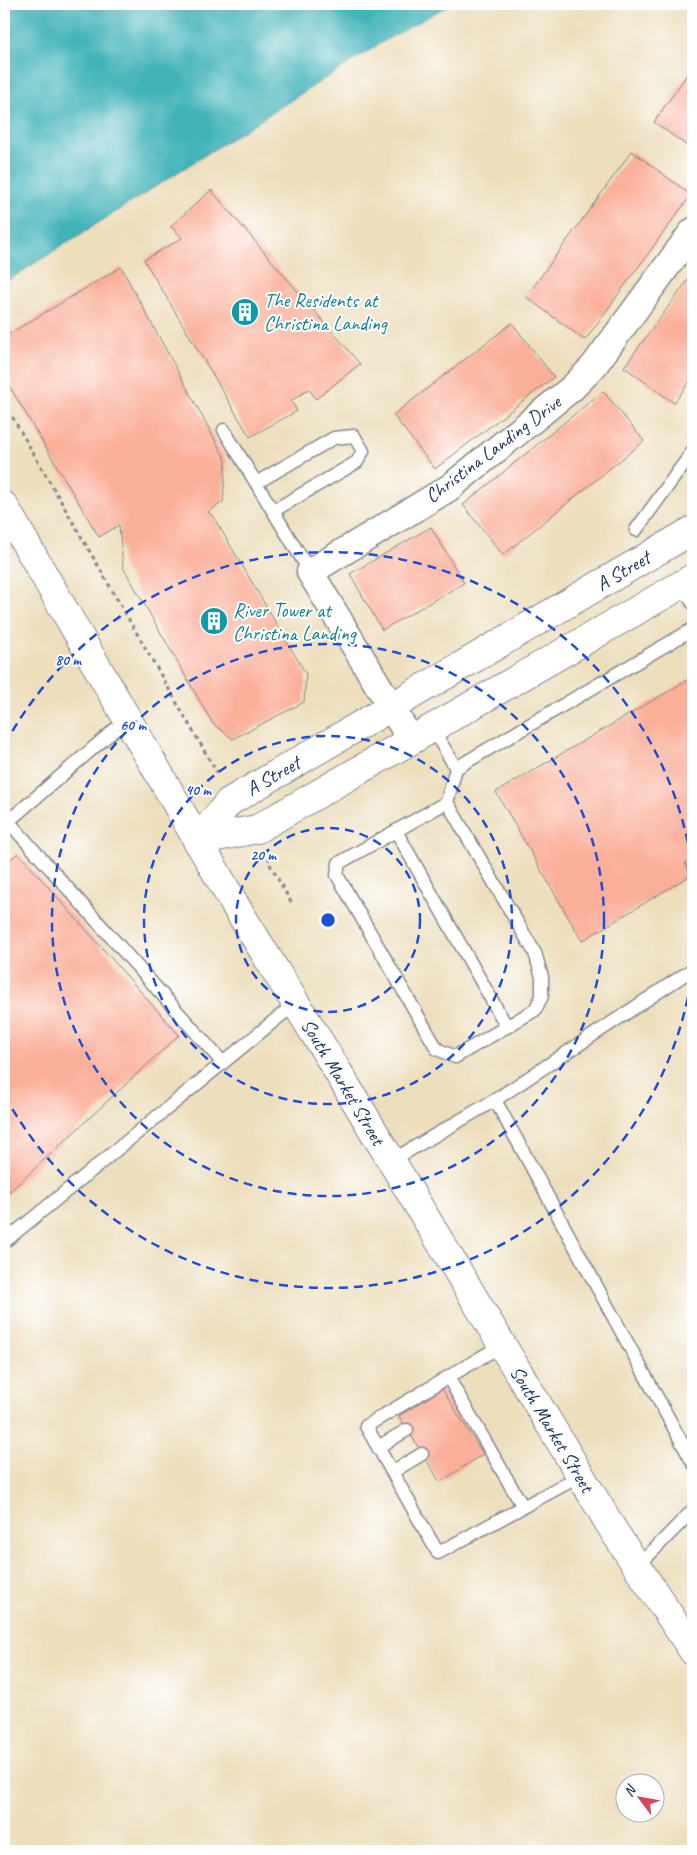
<svg xmlns="http://www.w3.org/2000/svg" width="697" height="1855" viewBox="0 0 697 1855" font-family="Caveat,sans-serif">
	<style>
		.water { fill: #41b2b8; stroke: #2e708b }
		.building { fill: #faaf99 }
		.lines { fill: none; stroke-linecap: round; stroke-linejoin: round }
		.lane-casing { stroke: #84868d; stroke-width: 15 }
		.street-casing { stroke: #84868d; stroke-width: 29 }
		.secondary-casing { stroke: #84868d; stroke-width: 30 }
		.primary-casing { stroke: #84868d; stroke-width: 30 }
		.path { stroke: #84868d; stroke-width: 3; stroke-dasharray: 4 4; stroke-linecap: butt }
		.lane { stroke: #fff; stroke-width: 12 }
		.street { stroke: #fff; stroke-width: 26 }
		.secondary { stroke: #fff; stroke-width: 28 }
		.primary { stroke: #fff; stroke-width: 28 }
		.ring { fill: none; stroke: #1d4ed8; stroke-width: 2.5; stroke-dasharray: 9 6 }
		.labels { text-anchor: middle; dominant-baseline: central; stroke-width: 4; stroke-linejoin: round; paint-order: stroke }
		.culture-label { font-size: 20px; fill: #0d838f; stroke: #fff; text-anchor: start }
		.street-label { font-size: 20px; fill: #1b2f5e; stroke: #fff }
		.centre { fill: #1d4ed8; stroke: #fff; stroke-width: 2.5 }
		.ring-label { font-size: 15px; text-anchor: middle; font-weight: bold; fill: #1d4ed8; stroke: #fff; stroke-width: 4; stroke-linejoin: round; paint-order: stroke }
	</style>
	<rect width="100%" height="100%" fill="#fff"/>
	<filter id="ink" filterUnits="userSpaceOnUse"><feTurbulence type="fractalNoise" baseFrequency=".02" numOctaves="2"/><feDisplacementMap in="SourceGraphic" scale="10" xChannelSelector="R" yChannelSelector="G"/><feConvolveMatrix kernelMatrix="1 2 1 2 8 2 1 2 1" color-interpolation-filters="sRGB"/></filter>
	<filter id="wash" filterUnits="userSpaceOnUse"><feTurbulence type="fractalNoise" baseFrequency=".0096" numOctaves="4" result="noise"/><feDisplacementMap in="SourceGraphic" scale="20" xChannelSelector="R" yChannelSelector="G"/><feGaussianBlur stdDeviation="1.12" result="paint"/><feColorMatrix in="noise" values="0 0 0 0 0 0 0 0 0 0 0 0 0 0 0 0 0 1.4 0 .05"/><feComposite in="paint" operator="in"/></filter>
	<g filter="url(#wash)">
		<rect width="100%" height="100%" fill="#eddebc"/>
		<path class="water" d="M4 4H451L384 41 4 283Z"/>
		<g id="blocks">
			<path class="building" d="M693 66V150L654 122Z
				M632 151 691 195 585 340 526 297Z
				M211 190 360 364 316 399 309 389 291 401 297 411 250 437 144 260 182 238 171 226Z
				M121 267 226 460 223 502 208 512 213 516 306 674 304 702 233 739 213 724 123 567 119 525 99 537 4 377V337Z
				M693 273V377L674 403 624 367Z
				M512 323 554 377 435 469 393 415Z
				M603 391 644 441 503 555 463 505Z
				M431 527 464 583 382 630 350 574Z
				M693 677V857L685 863 691 875 582 941 496 792Z
				M18 853 179 1035 4 1197V865Z
				M442 1389 483 1454 440 1482 399 1416Z"/>
		</g>
	</g>
	<g filter="url(#ink)">
		<use href="#blocks" fill-opacity="0" stroke="#84868d" stroke-width="1"/>
		<g class="lines">
			<defs>
				<path id="lane" d="M224 430 310 572
					M256 483 334 438 354 436 363 451 357 462 273 511
					M636 530 693 451
					M681 585 693 603
					M432 728 456 768 447 802 535 953 542 977V996L535 1010 455 1057 437 1049 337 875 339 863 447 802
					M456 768 693 629
					M8 821 223 1063
					M4 825 127 719
					M396 831 507 1027
					M495 1100 693 969
					M391 1161 495 1100 693 1463
					M4 1242 296 1003
					M502 1345 366 1426 438 1553 580 1476
					M448 1377 523 1507
					M378 1447 407 1430
					M392 1472 422 1454
					M637 1567 693 1510"/>
				<path id="street" d="M411 740 310 572 449 488 572 388 593 367 693 231"/>
				<path id="secondary" d="M197 841 229 802 693 530
					M197 841 257 829 693 578"/>
				<path id="primary" d="M4 506 235 905 332 1062 615 1533 693 1651"/>
			</defs>
			<use href="#lane" class="lane-casing"/>
			<use href="#street" class="street-casing"/>
			<use href="#secondary" class="secondary-casing"/>
			<use href="#primary" class="primary-casing"/>
			<path class="path" d="M4 419 13 418 216 771 219 772
				M270 857 268 861 292 904"/>
			<use href="#lane" class="lane"/>
			<use href="#street" class="street"/>
			<use href="#secondary" class="secondary"/>
			<use href="#primary" class="primary"/>
		</g>
	</g>
	<g class="ring">
		<circle cx="328" cy="920" r="92"/>
		<circle cx="328" cy="920" r="184"/>
		<circle cx="328" cy="920" r="276"/>
		<path d="M693 968A368 368 0 0 1 5 1096M5 744A368 368 0 0 1 693 872"/>
	</g>
	<defs>
		<symbol id="building-disc" viewBox="-11 -11 22 22"><circle r="9.5" fill="#0f9aa8" stroke="#fff"/><path d="M-4-6H4V6H1V3H-1V6H-4ZM-2.5-4.3h1.7v1.8h-1.7ZM.8-4.3h1.7v1.8H.8ZM-2.5-1h1.7V.8h-1.7ZM.8-1h1.7V.8H.8Z" fill="#fff"/></symbol>
	</defs>
	<g fill-rule="evenodd">
		<use href="#building-disc" x="229" y="296" width="32" height="32"/>
		<use href="#building-disc" x="198" y="605" width="32" height="32"/>
	</g>
	<g class="labels">
		<g class="culture-label">
			<text x="264" y="300">The Residents at<tspan x="264" dy="23">Christina Landing</tspan></text>
			<text x="233" y="610">River Tower at<tspan x="233" dy="23">Christina Landing</tspan></text>
		</g>
		<g class="street-label">
			<text transform="translate(493 449) rotate(-37)">Christina Landing Drive</text>
			<text transform="translate(623 571) rotate(-31)">A Street</text>
			<text transform="translate(273 776) rotate(-30)">A Street</text>
			<text transform="translate(343 1082) rotate(59)">South Market Street</text>
			<text transform="translate(552 1429) rotate(59)">South Market Street</text>
		</g>
	</g>
	<circle cx="328" cy="920" r="8" class="centre"/>
	<g class="ring-label">
		<text x="68" y="665">80 m</text>
		<text x="133" y="730">60 m</text>
		<text x="198" y="795">40 m</text>
		<text x="263" y="860">20 m</text>
	</g>
	<rect width="697" height="1855" fill="none" stroke="#fff" stroke-width="20"/>
	<g transform="translate(640 1798) rotate(302)"><circle r="24" fill="#ffffff" stroke="#a4acbf"/>
	<path d="M0-4L9 19L0 12L-9 19Z" fill="#d1495b"/>
	<text y="-8" font-size="14" font-weight="bold" text-anchor="middle" fill="#1b2f5e">N</text>
	</g>
</svg>
